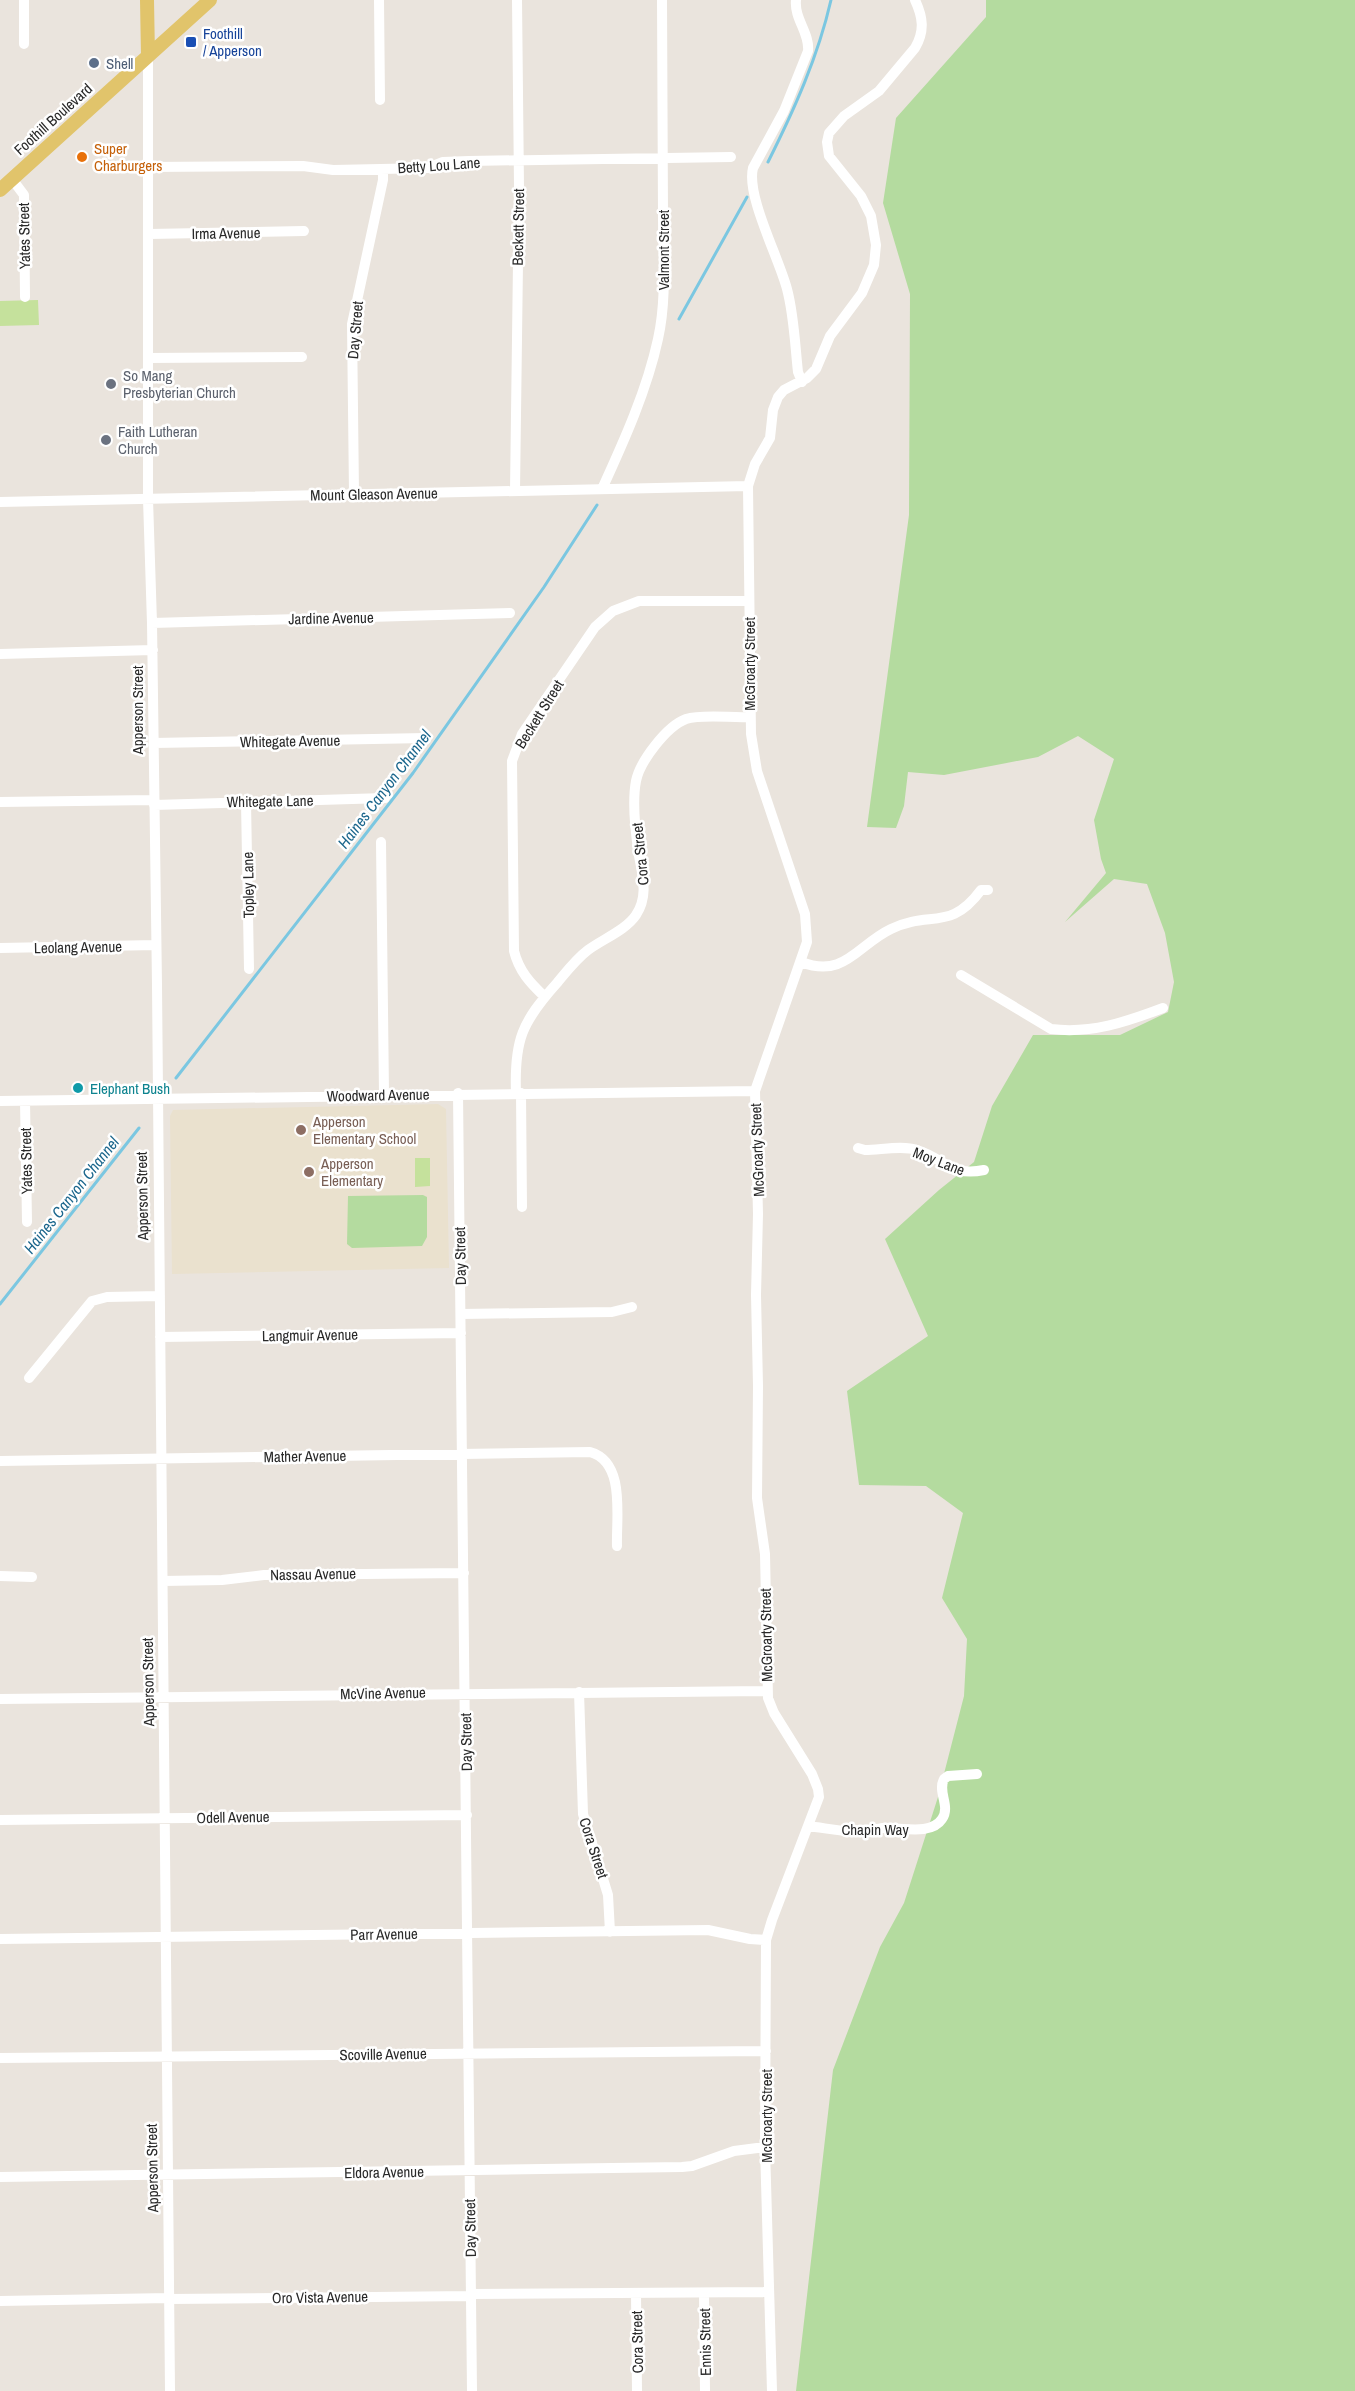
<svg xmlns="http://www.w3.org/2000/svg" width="1355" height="2391" viewBox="0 0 1355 2391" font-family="'Archivo Narrow',sans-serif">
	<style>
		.education { fill: #eae1ce }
		.green { fill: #b4db9f }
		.pitch { fill: #c5e19c }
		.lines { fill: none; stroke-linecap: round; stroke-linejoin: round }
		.stream { stroke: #7bc7e1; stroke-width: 3 }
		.minor { stroke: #fff; stroke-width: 10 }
		.major { stroke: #e1c46b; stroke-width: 14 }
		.transit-dot { fill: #1a4fb4; stroke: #fff; stroke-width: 2 }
		.service-dot { fill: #5c6f8a; stroke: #fff; stroke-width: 2 }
		.food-dot { fill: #e8710a; stroke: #fff; stroke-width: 2 }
		.worship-dot { fill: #6b7280; stroke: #fff; stroke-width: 2 }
		.culture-dot { fill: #0f9aa8; stroke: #fff; stroke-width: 2 }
		.education-dot { fill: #8d6e63; stroke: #fff; stroke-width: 2 }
		.labels { text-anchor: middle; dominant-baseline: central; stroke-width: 5; stroke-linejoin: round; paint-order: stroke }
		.transit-label { font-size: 15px; fill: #164399; stroke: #fff; text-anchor: start }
		.service-label { font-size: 15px; fill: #4e5e75; stroke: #fff; text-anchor: start }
		.street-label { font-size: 15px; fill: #292929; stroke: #fff }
		.food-label { font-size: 15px; fill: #c56008; stroke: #fff; text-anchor: start }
		.worship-label { font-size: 15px; fill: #5b616d; stroke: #fff; text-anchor: start }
		.culture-label { font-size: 15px; fill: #0d838f; stroke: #fff; text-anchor: start }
		.education-label { font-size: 15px; fill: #785e54; stroke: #fff; text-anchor: start }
		.water-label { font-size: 16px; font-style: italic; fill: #1b668c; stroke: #fff }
	</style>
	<rect width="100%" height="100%" fill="#eae4dd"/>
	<path class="education" d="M438 1104 446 1109 449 1268 172 1274 170 1116 173 1110Z"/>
	<path class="green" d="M986 0H1355V2391H796L833 2070 880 1947 904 1903 938 1797 964 1696 967 1639 942 1598 963 1513 926 1486 859 1485 847 1391 928 1336 885 1239 939 1190 974 1162 992 1106 1033 1035H1120L1168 1012 1174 982 1165 933 1147 884 1114 879 1065 922 1106 873 1101 859 1094 820 1114 759 1078 736 1038 757 944 775 908 772 904 806 896 828 867 827 909 515 910 294 883 203 896 118 986 17Z
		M423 1195 427 1197V1237L422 1246 352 1248 347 1244 348 1196Z"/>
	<path class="pitch" d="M38 300 39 325 0 326V301Z
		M415 1158H430V1186L415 1187Z"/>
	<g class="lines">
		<path class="stream" d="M768 162C794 110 818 57 831 0
			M679 319 747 197
			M176 1078 413 773 544 587 597 505
			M0 1304 139 1128"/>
		<path class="minor" d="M24 0V44
			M379 0 380 100
			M796 0C794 19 810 33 808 51L784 111 753 168C746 196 779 258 787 289 794 315 795 345 798 372L802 382
			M148 56V499L152 623 157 985 170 2391
			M148 167 303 166 333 170 428 168 443 162 469 161 731 157
			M12 179 24 195 25 297
			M149 234 304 231
			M149 358 302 357
			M602 489C624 441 647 390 658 339 667 299 663 256 663 215 663 143 662 72 662 0
			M515 491 519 186 517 0
			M354 494 352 324 383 180V169
			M0 502 748 486
			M152 623 510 613
			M0 654 153 650
			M154 743 426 738
			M0 802 154 800
			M246 802 249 969
			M154 805 385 798
			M381 842 384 1094
			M0 948 156 945
			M801 962C845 979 857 945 891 929 930 910 950 932 981 890H988
			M961 975 1051 1029C1091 1034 1126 1022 1163 1008
			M545 997C530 983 519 971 514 951L512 761 522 734 595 627 613 611 639 601H749
			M458 1093 472 2391
			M516 1093C514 1040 522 1022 557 983 567 971 576 959 588 950 603 939 626 930 636 915 650 894 641 872 638 849 635 828 632 802 636 781 640 761 667 726 686 719 702 714 731 718 749 717
			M521 1093 522 1207
			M0 1101 755 1091
			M25 1101 27 1222
			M858 1148 865 1150C880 1150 903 1145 917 1150 945 1159 951 1177 984 1170
			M461 1314 612 1312 632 1307
			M160 1337 461 1333
			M29 1378 92 1301 107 1297 160 1296
			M0 1461 590 1452C626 1462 616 1517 617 1546
			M0 1576 32 1577
			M163 1581 222 1580 264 1575 464 1573
			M579 1692 583 1814 608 1895 610 1932
			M0 1699 766 1691
			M0 1820 467 1815
			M808 1826C825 1828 843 1832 860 1832 868 1831 876 1829 883 1828 900 1827 931 1836 942 1819 951 1806 937 1792 944 1779L948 1776 977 1774
			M0 1939 708 1930 750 1939 766 1940
			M0 2058 766 2051
			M0 2177 682 2167 692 2166 734 2151 765 2147
			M636 2293 637 2391
			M704 2293 705 2391
			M471 2294 769 2292
			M169 2299 471 2296
			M0 2301 169 2298
			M772 2391 765 2147 766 1940 772 1920 819 1797 818 1789 812 1774 774 1713 768 1698 765 1554 757 1498 758 1386 756 1295 758 1214 755 1091 807 942 805 914 757 771 751 734 748 486 755 464 770 438 773 410 778 397 784 390 807 378 816 369 830 336 862 293 874 265 876 245 871 216 861 196 829 156 827 142 829 133 844 116 879 91 915 48C925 31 923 17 915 0"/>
		<path class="major" d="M147 0 148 56
			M0 190 210 0"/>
	</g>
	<rect class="transit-dot" x="185" y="36" width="12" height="12" rx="3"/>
	<circle class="service-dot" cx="94" cy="63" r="6"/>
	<circle class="food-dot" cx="82" cy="157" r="6"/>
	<g class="worship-dot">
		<circle cx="111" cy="384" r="6"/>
		<circle cx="106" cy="440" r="6"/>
	</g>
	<circle class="culture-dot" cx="78" cy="1088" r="6"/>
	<g class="education-dot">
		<circle cx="301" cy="1130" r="6"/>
		<circle cx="309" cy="1172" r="6"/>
	</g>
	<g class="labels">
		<g class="transit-label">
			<text x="203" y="33">Foothill<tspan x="203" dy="17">/ Apperson</tspan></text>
		</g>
		<g class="service-label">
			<text x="106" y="63">Shell</text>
		</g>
		<g class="street-label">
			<text transform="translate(53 119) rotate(-42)">Foothill Boulevard</text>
			<text transform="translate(439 165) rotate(-4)">Betty Lou Lane</text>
			<text transform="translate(518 227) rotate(-89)">Beckett Street</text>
			<text transform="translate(226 233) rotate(-1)">Irma Avenue</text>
			<text transform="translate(24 236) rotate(-91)">Yates Street</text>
			<text transform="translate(663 250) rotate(-90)">Valmont Street</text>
			<text transform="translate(355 330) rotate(-85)">Day Street</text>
			<text transform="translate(374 494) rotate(-1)">Mount Gleason Avenue</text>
			<text transform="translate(331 618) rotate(-1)">Jardine Avenue</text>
			<text transform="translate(749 664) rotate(-90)">McGroarty Street</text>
			<text transform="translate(137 710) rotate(-90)">Apperson Street</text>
			<text transform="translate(539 714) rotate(-58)">Beckett Street</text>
			<text transform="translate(290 741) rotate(-1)">Whitegate Avenue</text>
			<text transform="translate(270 801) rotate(-1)">Whitegate Lane</text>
			<text transform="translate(640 854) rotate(-96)">Cora Street</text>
			<text transform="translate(248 885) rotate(-91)">Topley Lane</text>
			<text transform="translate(78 947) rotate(-1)">Leolang Avenue</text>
			<text transform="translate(378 1095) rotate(-1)">Woodward Avenue</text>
			<text transform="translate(757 1150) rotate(-92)">McGroarty Street</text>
			<text transform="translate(26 1161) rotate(-91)">Yates Street</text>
			<text transform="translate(939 1161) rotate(21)">Moy Lane</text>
			<text transform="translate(142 1196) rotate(-91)">Apperson Street</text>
			<text transform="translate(460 1256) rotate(-91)">Day Street</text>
			<text transform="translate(310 1335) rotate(-1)">Langmuir Avenue</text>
			<text transform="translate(305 1456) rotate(-1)">Mather Avenue</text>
			<text transform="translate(313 1574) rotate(-1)">Nassau Avenue</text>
			<text transform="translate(766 1635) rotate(-91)">McGroarty Street</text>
			<text transform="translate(148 1682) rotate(-91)">Apperson Street</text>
			<text transform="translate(383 1693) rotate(-1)">McVine Avenue</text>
			<text transform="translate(466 1742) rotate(-91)">Day Street</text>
			<text transform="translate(233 1817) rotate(-1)">Odell Avenue</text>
			<text x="875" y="1829">Chapin Way</text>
			<text transform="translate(594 1848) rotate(72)">Cora Street</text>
			<text transform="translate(384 1934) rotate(-1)">Parr Avenue</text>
			<text transform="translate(383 2054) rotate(-1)">Scoville Avenue</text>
			<text transform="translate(766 2116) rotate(-90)">McGroarty Street</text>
			<text transform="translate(152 2168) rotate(-91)">Apperson Street</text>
			<text transform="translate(384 2172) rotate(-1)">Eldora Avenue</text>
			<text transform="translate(470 2228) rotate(-91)">Day Street</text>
			<text transform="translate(320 2297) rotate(-1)">Oro Vista Avenue</text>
			<text transform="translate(637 2342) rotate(-91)">Cora Street</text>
			<text transform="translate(705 2342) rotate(-91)">Ennis Street</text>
		</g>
		<g class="food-label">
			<text x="94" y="148">Super<tspan x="94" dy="17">Charburgers</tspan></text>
		</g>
		<g class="worship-label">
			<text x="123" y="375">So Mang<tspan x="123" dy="17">Presbyterian Church</tspan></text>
			<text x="118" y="431">Faith Lutheran<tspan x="118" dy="17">Church</tspan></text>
		</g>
		<g class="culture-label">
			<text x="90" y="1088">Elephant Bush</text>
		</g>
		<g class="education-label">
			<text x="313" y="1121">Apperson<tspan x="313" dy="17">Elementary School</tspan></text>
			<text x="321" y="1163">Apperson<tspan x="321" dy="17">Elementary</tspan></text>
		</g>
		<g class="water-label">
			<text transform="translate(384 789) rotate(-53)">Haines Canyon Channel</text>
			<text transform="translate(71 1195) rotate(-52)">Haines Canyon Channel</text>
		</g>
	</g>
</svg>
